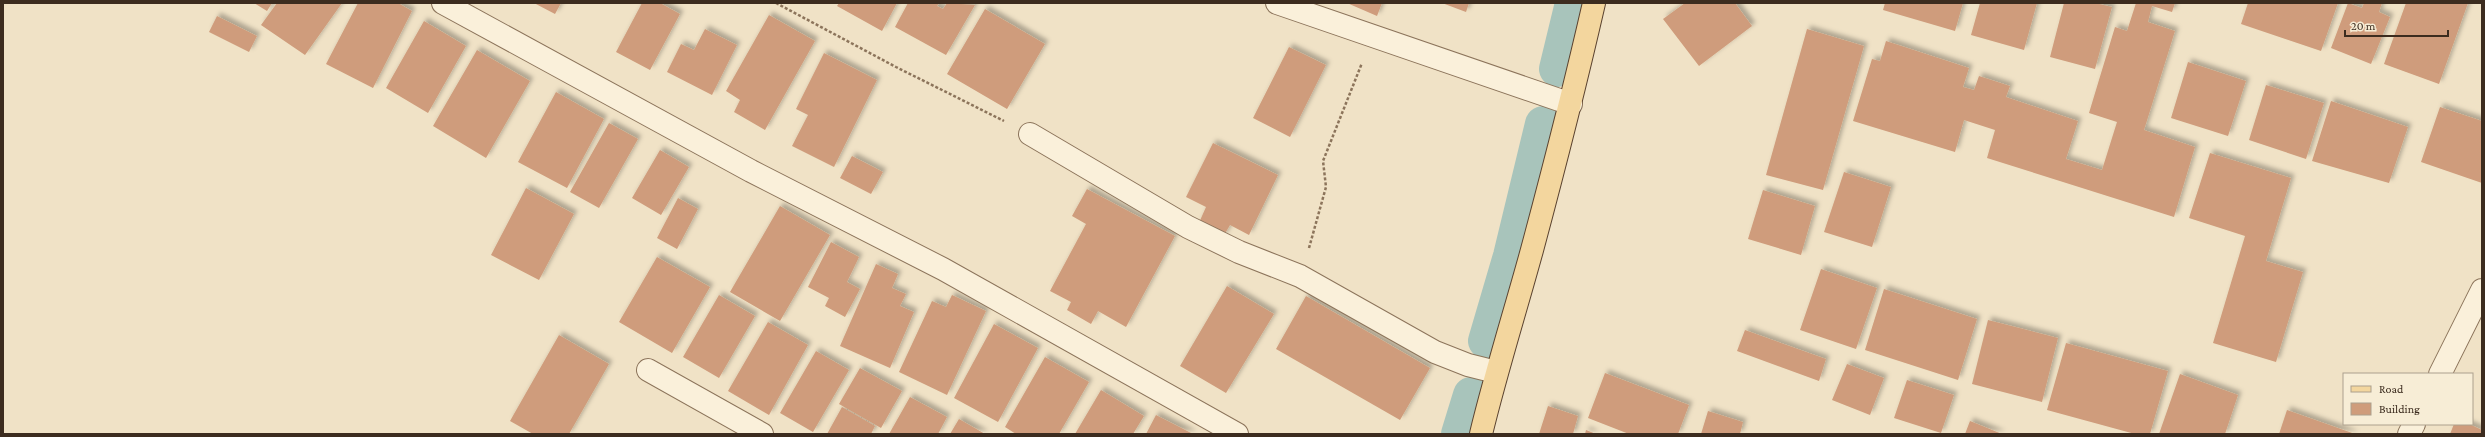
<svg xmlns="http://www.w3.org/2000/svg" width="2485" height="437" viewBox="0 0 2485 437" font-family="'Crimson Pro',serif">
	<style>
		.lines { fill: none; stroke-linecap: round; stroke-linejoin: round }
		.canal { stroke: #a8c4bb; stroke-width: 36 }
		.building { fill: #cf9c7b; filter: url(#shadow) }
		.minor-casing { stroke: #8c745b; stroke-width: 24 }
		.primary-casing { stroke: #5a422f; stroke-width: 24 }
		.path { stroke: #8c745b; stroke-width: 2.5; stroke-dasharray: 3 2; stroke-linecap: butt }
		.minor { stroke: #faf0da; stroke-width: 22 }
		.primary { stroke: #f3d69e; stroke-width: 22 }
	</style>
	<defs>
		<filter id="shadow"><feDropShadow dx="3.5" dy="-3.5" stdDeviation="2" flood-color="#0004"/></filter>
	</defs>
	<rect width="100%" height="100%" fill="#f0e2c6"/>
	<g class="lines">
		<path class="canal" d="M1557 69 1573 3
			M1486 341 1511 256 1543 124
			M1459 434 1471 395"/>
	</g>
	<path class="building" d="M254 3H272L267 11Z
		M277 3H342L305 55 261 25Z
		M358 3H398L412 11 373 88 326 64Z
		M534 3H561L555 14Z
		M642 3H660L680 14 650 70 616 52Z
		M839 3H897L882 31 837 6Z
		M908 3H939L937 6 943 9 947 3 975 5 946 55 895 27Z
		M1347 3H1382L1377 16Z
		M1442 3H1469L1466 12Z
		M1685 3H1735L1752 26 1699 66 1663 19Z
		M1885 3H1963L1955 31 1883 10Z
		M1980 3H2037L2024 50 1971 35Z
		M2064 3H2095L2112 7 2095 69 2050 57Z
		M2136 3H2175L2172 12 2152 6 2148 22 2175 31 2144 130 2195 147 2174 217 1987 158 1995 130 1964 120 1955 152 1853 121 1872 59 1880 61 1886 41 1969 68 1963 87 1974 90 1979 76 2010 86 2006 97 2078 121 2066 159 2102 170 2117 122 2089 113 2115 27 2127 31Z
		M2248 3H2338L2321 51 2241 24Z
		M2348 3 2362 8 2364 3H2382L2379 12 2390 17 2371 64 2331 48Z
		M2406 3H2468L2439 84 2384 64Z
		M985 9 1045 44 1007 109 947 74Z
		M769 15 815 41 765 130 734 112 740 100 726 91Z
		M217 16 257 36 249 52 209 32Z
		M424 21 466 46 428 113 386 88Z
		M705 29 737 45 712 95 667 72 681 44 694 50Z
		M1807 29 1864 46 1823 190 1766 175Z
		M1289 47 1326 65 1290 137 1253 118Z
		M477 50 530 81 486 158 433 126Z
		M824 53 877 80 834 167 792 146 808 115 796 109Z
		M2188 62 2246 81 2228 136 2171 118Z
		M2266 85 2324 103 2306 159 2249 140Z
		M556 92 604 119 567 188 518 162Z
		M2331 101 2408 127 2389 183 2312 161Z
		M2440 107 2482 121V183L2421 162Z
		M609 123 638 139 599 208 570 192Z
		M1213 143 1278 175 1249 235 1230 225 1223 237 1198 225 1206 207 1186 197Z
		M660 150 689 167 661 215 632 198Z
		M2210 153 2291 178 2266 261 2303 272 2276 362 2213 343 2245 236 2189 218Z
		M852 156 883 172 871 194 840 178Z
		M1844 172 1891 187 1872 247 1824 232Z
		M526 188 574 214 539 280 491 255Z
		M1087 189 1175 236 1126 327 1098 311 1091 324 1067 310 1071 302 1050 291 1086 224 1072 216Z
		M1763 190 1815 206 1801 255 1748 239Z
		M678 198 698 209 677 249 657 238Z
		M780 206 830 235 780 321 730 292Z
		M831 242 859 257 847 282 860 289 845 317 825 306 829 298 808 287Z
		M657 257 710 287 672 353 619 322Z
		M876 264 898 274 892 288 906 294 900 306 914 312 890 368 840 346Z
		M1821 269 1877 288 1856 349 1800 330Z
		M1227 286 1274 314 1226 393 1180 366Z
		M1884 289 1977 319 1958 380 1865 350Z
		M719 295 755 316 719 378 683 357Z
		M952 295 986 311 947 395 899 372 932 301 946 307Z
		M1306 296 1430 368 1400 420 1276 349Z
		M1988 320 2058 338 2042 402 1972 384Z
		M768 322 808 345 769 415 728 391Z
		M994 324 1038 348 998 422 954 398Z
		M1745 330 1826 359 1819 381 1737 351Z
		M559 335 609 364 569 434H533L510 421Z
		M2066 343 2168 371 2150 434H2135L2047 410Z
		M816 351 849 370 813 432 780 413Z
		M1045 357 1089 382 1059 434H1016L1005 427Z
		M1847 364 1884 378 1870 415 1832 400Z
		M860 368 902 391 881 428 839 404Z
		M1605 373 1689 405 1678 434H1629L1588 418Z
		M2180 374 2238 395 2225 434H2159Z
		M1907 380 1954 395 1941 433 1894 418Z
		M1101 390 1144 416 1133 434H1075Z
		M910 397 947 417 938 434H889Z
		M1548 406 1578 416 1573 434H1539Z
		M842 407 875 426 871 434H827Z
		M2287 410 2355 434H2279Z
		M1708 411 1743 422 1740 434H1701Z
		M1156 415 1193 434H1146Z
		M959 419 985 434H950Z
		M1970 421 2002 434H1965Z
		M2454 424H2469L2482 430V434H2450Z
		M1586 430 1596 434H1585Z"/>
	<g class="lines">
		<defs>
			<path id="minor" d="M443 3 751 171 943 269 1237 434
				M1277 3 1571 104
				M1030 134 1188 227 1239 252 1300 276 1435 352 1468 365 1496 372
				M648 370 762 434
				M2440 374 2482 290
				M2409 434 2414 424"/>
			<path id="primary" d="M1481 434C1496 372 1515 312 1532 250 1554 168 1575 86 1594 3"/>
		</defs>
		<use href="#minor" class="minor-casing"/>
		<use href="#primary" class="primary-casing"/>
		<path class="path" d="M776 3 896 67 1004 121
			M1309 248 1326 187 1323 161 1362 63"/>
		<use href="#minor" class="minor"/>
		<use href="#primary" class="primary"/>
	</g>
	<rect width="2485" height="437" fill="none" stroke="#3c2c1f" stroke-width="8"/>
	<rect x="2343" y="373" width="130" height="52" fill="#f7edd6" stroke="#aca08d"/>
	<rect x="2351" y="386" width="20" height="6" fill="#f3d69e" stroke="#aca08d"/>
	<text x="2379" y="393" font-size="12" fill="#3c2c1f">Road</text>
	<rect x="2351" y="403" width="20" height="12" fill="#cf9c7b" stroke="#aca08d"/>
	<text x="2379" y="413" font-size="12" fill="#3c2c1f">Building</text>
	<path d="M2345 30v6h103v-6" fill="none" stroke="#3c2c1f" stroke-width="2"/>
	<text x="2351" y="30" font-size="12" fill="#3c2c1f" stroke="#f7edd6" stroke-width="3" paint-order="stroke">20 m</text>
</svg>
